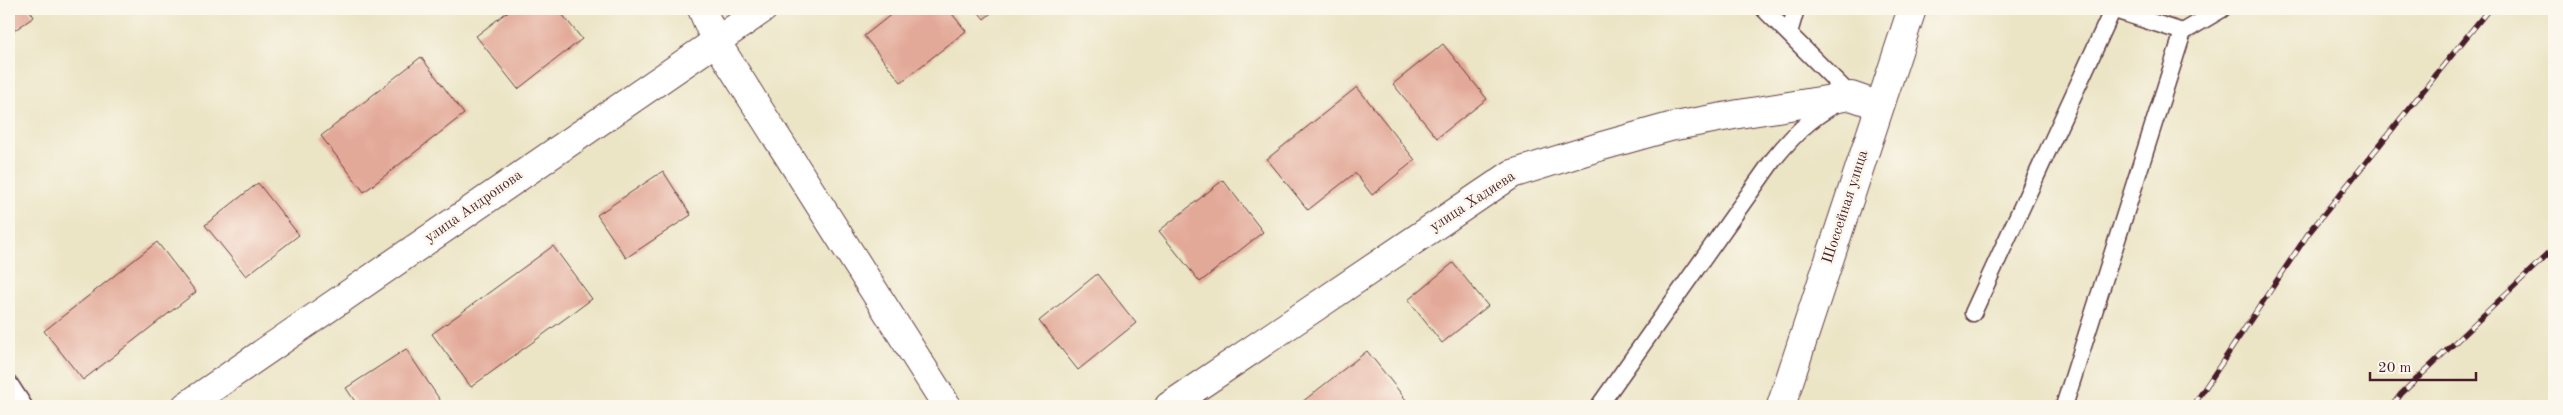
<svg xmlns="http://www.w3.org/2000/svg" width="2563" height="415" viewBox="0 0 2563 415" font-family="'Old Standard TT',serif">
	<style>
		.building { fill: #e3a998 }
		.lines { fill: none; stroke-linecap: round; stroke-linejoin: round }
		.service-casing { stroke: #623d42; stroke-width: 19 }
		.minor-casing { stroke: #623d42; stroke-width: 30 }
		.service { stroke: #fff; stroke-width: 16 }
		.minor { stroke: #fff; stroke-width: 28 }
		.rail-casing { stroke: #4a1f2b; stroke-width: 5.5 }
		.rail { stroke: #fbf7ec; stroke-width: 4; stroke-dasharray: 11; stroke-linecap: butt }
		.labels { text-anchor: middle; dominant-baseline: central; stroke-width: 5; stroke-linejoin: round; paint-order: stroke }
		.street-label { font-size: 15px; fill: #4a1f2b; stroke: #fbf7ec }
	</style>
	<rect width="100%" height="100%" fill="#fbf7ec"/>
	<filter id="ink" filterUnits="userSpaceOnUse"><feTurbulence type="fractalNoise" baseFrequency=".02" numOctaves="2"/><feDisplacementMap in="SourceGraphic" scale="10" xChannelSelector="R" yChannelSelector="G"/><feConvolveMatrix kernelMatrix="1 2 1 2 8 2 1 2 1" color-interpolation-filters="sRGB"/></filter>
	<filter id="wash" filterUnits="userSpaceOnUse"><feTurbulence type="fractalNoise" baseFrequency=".0096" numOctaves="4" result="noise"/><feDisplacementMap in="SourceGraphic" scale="20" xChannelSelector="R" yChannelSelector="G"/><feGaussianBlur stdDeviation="1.12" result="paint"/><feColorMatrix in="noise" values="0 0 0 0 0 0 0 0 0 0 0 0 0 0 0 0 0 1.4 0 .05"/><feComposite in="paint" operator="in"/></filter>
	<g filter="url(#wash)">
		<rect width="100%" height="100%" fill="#ebe4c5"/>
		<g id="blocks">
			<path class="building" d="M9 9H29L34 17 9 34Z
				M511 9H558L582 39 518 89 476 36Z
				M898 9H948L966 31 901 82 864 36Z
				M976 9H996L984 19Z
				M1443 44 1487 99 1437 138 1393 84Z
				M421 57 464 114 364 192 321 136Z
				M1357 87 1415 160 1372 195 1355 173 1308 210 1267 159Z
				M663 171 691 215 626 258 597 215Z
				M1223 180 1263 232 1200 282 1159 231Z
				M258 183 299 235 246 276 205 225Z
				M157 242 196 292 83 380 44 331Z
				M553 246 592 299 471 387 432 334Z
				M1453 263 1488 306 1442 343 1408 300Z
				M1097 274 1136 323 1078 370 1039 321Z
				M406 349 444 406H358L346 388Z
				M1367 351 1411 406H1297Z"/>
		</g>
	</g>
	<g filter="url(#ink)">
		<use href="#blocks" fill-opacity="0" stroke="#623d42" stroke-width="1"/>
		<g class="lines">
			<defs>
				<path id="service" d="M2111 9 2183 32 2222 9
					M1789 33 1796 9
					M1973 313 2113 9
					M9 383 24 406
					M1599 406 1773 160C1798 129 1816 113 1851 96L1764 9
					M2064 406 2183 32"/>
				<path id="minor" d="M702 9 715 40 947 406
					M186 406 763 9
					M1169 406 1512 174 1602 146 1670 127 1739 114 1851 96 1880 106
					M1781 406 1912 9"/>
			</defs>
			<use href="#service" class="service-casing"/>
			<use href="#minor" class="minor-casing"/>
			<use href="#service" class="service"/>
			<use href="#minor" class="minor"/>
			<defs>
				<path id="rail" d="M2193 406 2308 234 2489 9
					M2392 406 2401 394 2554 248"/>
			</defs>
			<use href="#rail" class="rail-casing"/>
			<use href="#rail" class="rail"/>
		</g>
	</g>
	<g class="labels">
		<g class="street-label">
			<text transform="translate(1473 202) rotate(-33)">улица Хадиева</text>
			<text transform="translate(474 207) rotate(-35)">улица Андронова</text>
			<text transform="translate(1846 207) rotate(-72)">Шоссейная улица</text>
		</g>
	</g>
	<rect width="2563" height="415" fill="none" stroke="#fbf7ec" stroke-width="30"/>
	<path d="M2370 372v8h106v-8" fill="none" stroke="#4a1f2b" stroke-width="2.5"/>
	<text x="2378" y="372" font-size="15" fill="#4a1f2b" stroke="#fbf7ec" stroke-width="4" paint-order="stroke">20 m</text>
</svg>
